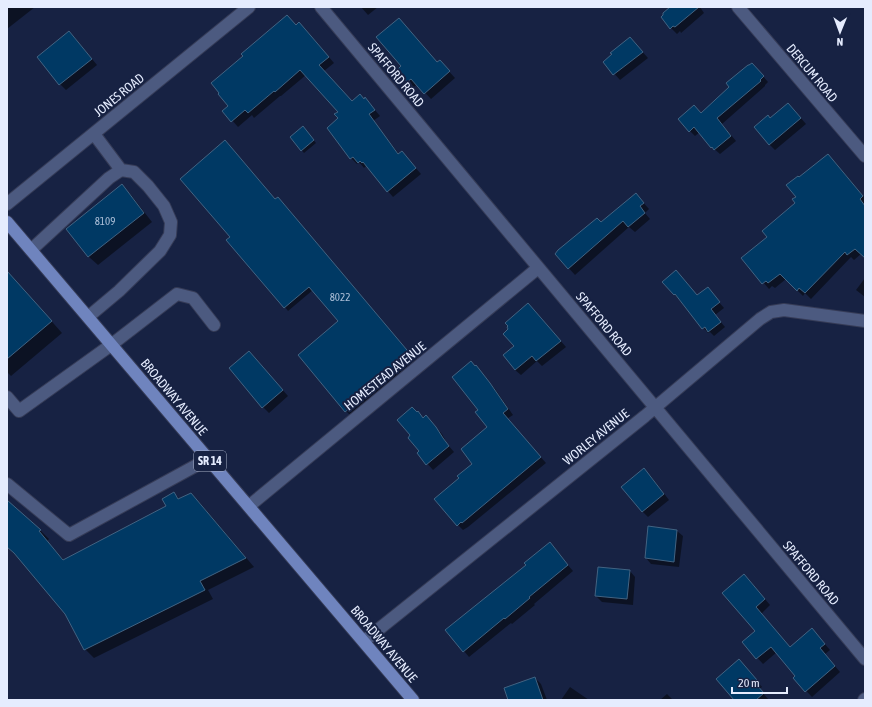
<svg xmlns="http://www.w3.org/2000/svg" width="872" height="707" viewBox="0 0 872 707" font-family="'Asap Condensed',sans-serif">
	<style>
		.shadow { fill: #0007 }
		.building { fill: #003964; stroke: #426382 }
		.lines { fill: none; stroke-linecap: round; stroke-linejoin: round }
		.minor-casing { stroke: #363c57; stroke-width: 14 }
		.major-casing { stroke: #363c57; stroke-width: 14 }
		.minor { stroke: #4c5a80; stroke-width: 12 }
		.major { stroke: #6f84be; stroke-width: 12 }
		.labels { text-anchor: middle; dominant-baseline: central; stroke-width: 4; stroke-linejoin: round; paint-order: stroke }
		.number-label { font-size: 11px; fill: #acbfd8 }
		.shield { fill: #172243; stroke: #a7afc6; stroke-width: 1 }
		.shield-label { font-size: 12px; font-weight: bold; fill: #e5ecfe }
		.street-label { font-size: 13px; fill: #e5ecfe; stroke: #172243 }
	</style>
	<rect width="100%" height="100%" fill="#172243"/>
	<path class="shadow" d="M7 7H35L7 29Z
		M361 7H378L368 15Z
		M670 7H700L704 13 681 33 680 31 677 34 671 28 670 8Z
		M296 26 305 29 334 63 324 71 352 102 364 99 370 104 380 116 373 121 399 154 407 158 421 174 393 197 368 168 366 166 364 168 359 162 357 164 351 158 339 112 306 75 281 96H280L254 118 252 115 238 127 224 111Z
		M69 32 75 38 97 65 66 90 60 84Z
		M630 38 648 58 620 80 604 62Z
		M437 63 445 67 455 78 431 99 417 84 414 87 398 70 402 66Z
		M757 69 768 82 765 85V86L722 124 736 141 720 154 712 147 700 132 695 136 690 131 701 114 731 87Z
		M794 110 806 124 775 150 769 144 770 119Z
		M305 130 316 143 304 153 291 138Z
		M828 155 834 161 865 198V258L861 254 854 260 851 257 811 299 805 293 803 296 786 279 775 288 772 286 769 289 742 258 769 237 796 203 799 178Z
		M122 186 131 195 152 222 98 265 89 257 67 229Z
		M278 198 415 360 350 415 346 411 340 322 313 290 288 311 285 307 276 200Z
		M641 200 649 209 645 213 650 219 635 232 629 227 575 275 556 254 601 223Z
		M7 271 62 333 11 376 7 372Z
		M865 278V297L856 290Z
		M664 282 697 296 712 294 724 308 715 315 725 327 714 336 710 332 708 333Z
		M551 330 566 347 542 366 537 361 521 375 515 370Z
		M249 352 288 396 269 413 263 407Z
		M475 367 481 372 495 389 513 415 507 419 546 463 468 527 463 530 458 525 461 478 474 464 489 427 479 410Z
		M426 417 442 434 448 445 454 452 433 470 418 453 420 451 424 419Z
		M650 475 669 500 648 517 642 511Z
		M174 494 180 499 191 494 200 503 254 567 208 590 213 599 94 658 85 649 66 613 18 557 7 547V501L40 530 49 539 47 541 64 560 168 506Z
		M677 531 683 536 679 567 651 564 646 558Z
		M555 550 573 571 534 604 535 605 512 624 511 623 469 657 464 651Z
		M598 568 630 571 635 577 633 605 602 602 596 596Z
		M750 581 770 605 761 614 790 648 818 636 830 650 825 654 840 672 812 697 794 678 797 676 777 652 763 664 743 642 756 631Z
		M745 666 762 687 759 689 769 700H735Z
		M535 678 541 684 547 700H509Z
		M570 687 589 700H561Z
		M667 694 673 700H660Z"/>
	<path class="building" d="M670 7H699L675 27 673 26 670 29 661 17 663 15V13Z
		M287 15 296 25 299 22 329 57 319 65 352 101 360 94 364 99 365 97 375 110 369 114 398 154 402 151 416 168 387 192 363 162 362 163 360 161 358 163 353 157 350 159 327 128 338 118 334 114 338 112 300 70 275 92 274 91 248 113 245 110 231 122 222 111 228 106 218 94 219 93 211 83 243 56 241 54Z
		M399 18 437 62 440 60 450 71 424 94 411 79 407 82 397 70 401 66 376 37Z
		M69 31 92 59 59 85 37 57Z
		M630 37 643 52 613 75 603 62 612 54 610 53Z
		M752 63 764 76 760 80 761 81 717 118 731 136 714 150 712 147 711 148 694 127 689 132 678 119 694 105 701 113 729 87 726 83 748 65H749Z
		M788 103 801 118 769 145 754 127 768 115 770 118Z
		M303 126 314 140 301 151 290 137Z
		M225 140 275 199 278 197 412 356 345 412 298 355 338 321 309 287 284 308 226 240 230 237 180 179Z
		M828 154 863 196 860 199 865 206V258L855 249 847 255 845 252 805 293 799 288 797 291 780 274 768 283 766 281 762 284 741 258 767 237 762 231 795 203 792 199 796 197 786 185 798 176 799 177Z
		M122 184 144 213 88 257 66 229Z
		M636 193 644 203 640 206 645 213 628 227 623 221 568 269 555 254 558 250 597 218 601 222Z
		M676 270 697 295 708 287 720 302 711 309 721 322 708 332 705 327 702 329 675 294 674 295 662 282Z
		M7 271 52 321 7 359Z
		M528 303 561 341 536 361 532 356 515 370 503 355 514 346 503 334 508 329 507 327 508 326 505 323Z
		M249 351 283 390 262 408 229 368Z
		M471 361 475 366 476 365 490 383 508 409 503 413 541 457 462 523 461 522 457 526 434 499 459 478 457 476 472 464 461 449 487 427 475 412 478 410 452 377Z
		M412 407 417 412 418 411 423 418 426 415 436 427 443 438 449 446 426 465 417 453 419 451 408 438 410 435 397 420Z
		M644 468 664 494 642 512 621 487Z
		M174 492 178 499 191 493 246 558 200 581 205 590 84 650 65 614 14 553 7 547V500L41 530 39 531 63 560 166 506 162 499Z
		M648 526 677 530 674 562 645 558Z
		M550 542 568 565 529 597 530 598 505 619 504 618 463 652 445 630 526 565 524 563Z
		M598 567 630 570 627 599 595 596Z
		M744 574 765 599 756 607 790 647 812 628 825 644 820 648 835 666 805 692 793 678 795 676 771 647 756 659 742 642 755 631 722 593Z
		M739 659 757 680 754 682 764 693 756 700H734L716 679Z
		M535 677 543 700H508L504 688Z"/>
	<g class="lines">
		<defs>
			<path id="minor" d="M321 7 865 659
				M738 7 865 156
				M94 134 121 170
				M7 204 249 7
				M31 250 109 178 121 170 134 172 148 186 164 206 171 222 170 235 160 251 119 291 88 317
				M7 397 19 411 111 345 177 294 193 298 214 325
				M7 484 69 535 208 459
				M249 506 538 268
				M364 641 645 416 760 319 771 312 784 310 865 321
				M864 700 865 699"/>
			<path id="major" d="M7 222 413 700"/>
		</defs>
		<use href="#minor" class="minor-casing"/>
		<use href="#major" class="major-casing"/>
		<use href="#minor" class="minor"/>
		<use href="#major" class="major"/>
	</g>
	<g class="labels">
		<g class="number-label">
			<text x="105" y="221">8109</text>
			<text x="340" y="297">8022</text>
		</g>
		<rect class="shield" x="194" y="451" width="32" height="20" rx="3"/>
		<g class="shield-label">
			<text x="210" y="461">SR 14</text>
		</g>
		<g class="street-label">
			<text transform="translate(812 73) rotate(50)">DERCUM ROAD</text>
			<text transform="translate(396 75) rotate(50)">SPAFFORD ROAD</text>
			<text transform="translate(119 95) rotate(-39)">JONES ROAD</text>
			<text transform="translate(604 324) rotate(50)">SPAFFORD ROAD</text>
			<text transform="translate(385 376) rotate(-39)">HOMESTEAD AVENUE</text>
			<text transform="translate(174 397) rotate(50)">BROADWAY AVENUE</text>
			<text transform="translate(596 437) rotate(-39)">WORLEY AVENUE</text>
			<text transform="translate(811 573) rotate(50)">SPAFFORD ROAD</text>
			<text transform="translate(384 644) rotate(50)">BROADWAY AVENUE</text>
		</g>
	</g>
	<rect width="872" height="707" fill="none" stroke="#e5ecfe" stroke-width="16"/>
	<g transform="translate(840 32) rotate(181)" stroke="#172243" stroke-width="3" paint-order="stroke">
	<path d="M0-3L7 15L0 10L-7 15Z" fill="#e5ecfe"/>
	<text y="-6" font-size="11" font-weight="bold" text-anchor="middle" fill="#e5ecfe">N</text>
	</g>
	<path d="M732 687v6h55v-6" fill="none" stroke="#e5ecfe" stroke-width="2"/>
	<text x="738" y="687" font-size="12" fill="#e5ecfe" stroke="#172243" stroke-width="3" paint-order="stroke">20 m</text>
</svg>
